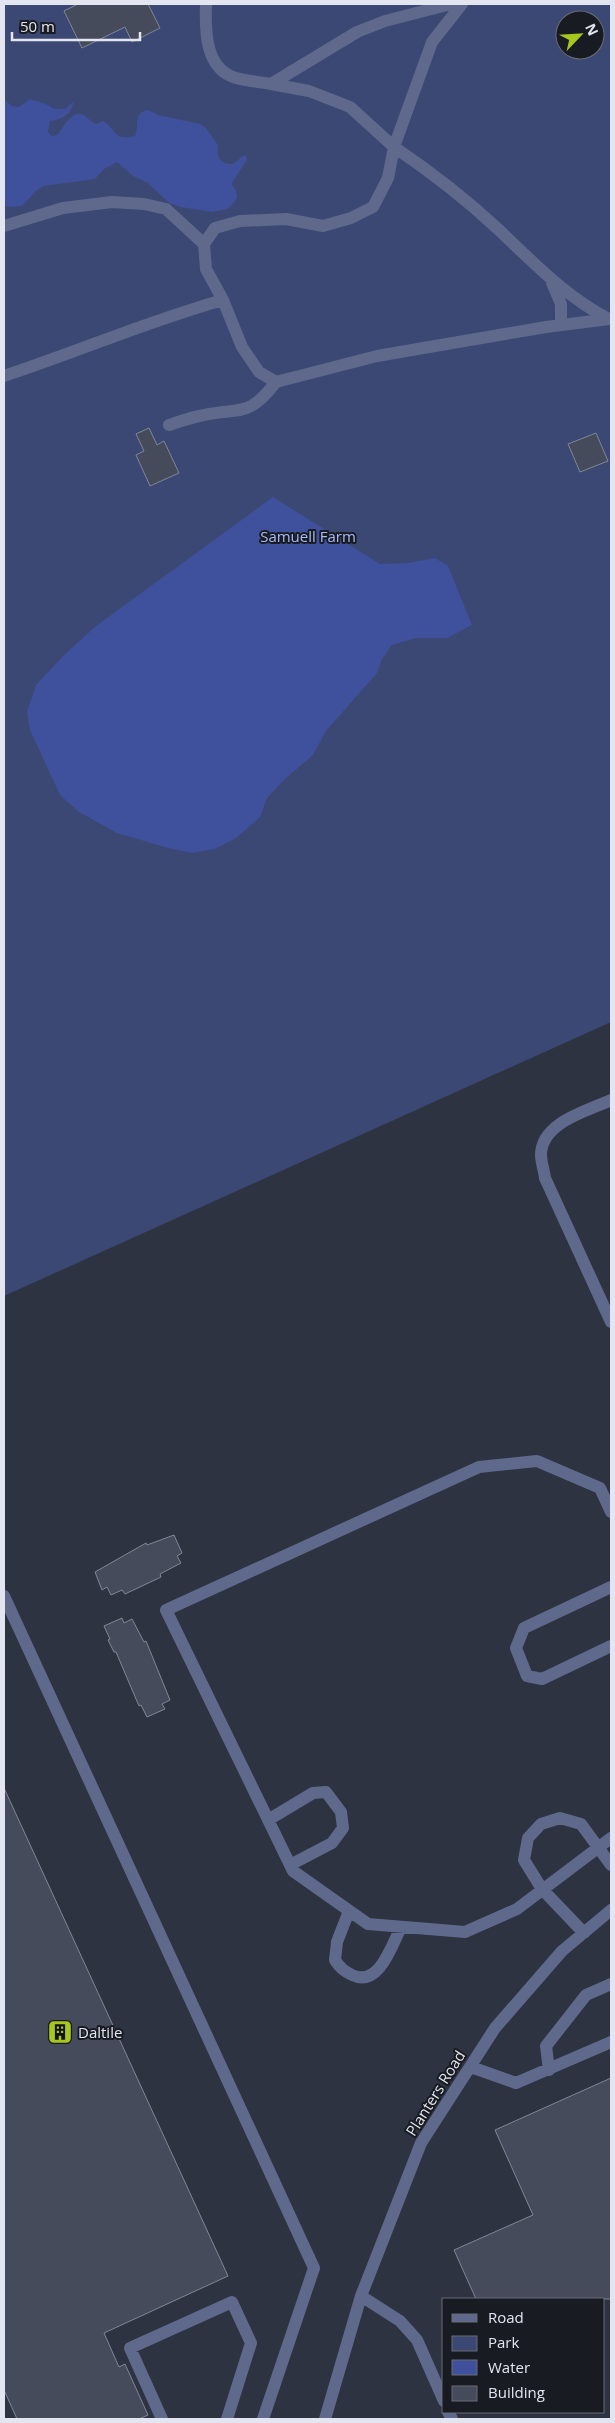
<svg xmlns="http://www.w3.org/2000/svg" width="615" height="2423" viewBox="0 0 615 2423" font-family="'Open Sans',sans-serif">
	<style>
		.green { fill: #3b4873; fill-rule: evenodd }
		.water { fill: #3f519c }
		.building { fill: #464b5b; stroke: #818798 }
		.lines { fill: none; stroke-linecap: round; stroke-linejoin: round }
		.minor { stroke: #5e698b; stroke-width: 12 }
		.labels { text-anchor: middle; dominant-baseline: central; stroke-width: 4; stroke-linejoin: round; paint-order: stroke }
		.park-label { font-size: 15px; fill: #a8bcfb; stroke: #191b22 }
		.poi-label { font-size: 15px; fill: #e3e6f0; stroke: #191b22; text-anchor: start }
		.street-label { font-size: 15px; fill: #e3e6f0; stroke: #191b22 }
	</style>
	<rect width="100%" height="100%" fill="#2e3342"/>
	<path class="green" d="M4 4H611V1022L4 1296ZM565 20H595V50H565Z"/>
	<path class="water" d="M4 98 11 106 19 107 30 99 48 105 54 109H65L74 101C71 115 63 119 50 121L48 132 52 136 57 135C64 128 71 109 84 115 88 118 91 122 97 124L103 121C118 130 112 141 135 136 140 124 132 113 148 110L158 115 200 124 206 128 218 145C216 157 220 164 233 164L243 156H246L247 160 231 184 236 190 237 197 234 203 227 209 212 212 181 207 169 203 148 183 133 176 117 162 104 169 95 179 44 186 37 190 22 206 7 207 4 205Z
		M273 497 380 564 409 563 435 558 448 566 472 625 447 638H416L392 645 382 659 377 673 326 731 313 755 286 778 267 798 260 817 236 838 215 849 192 853 168 848 117 833 79 812 60 795 30 730 27 712 36 685 64 655 96 626Z"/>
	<path class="building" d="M78 4H148L160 28 132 42 125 27 82 48 64 11Z
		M149 428 157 445 164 441 179 473 150 486 136 455 144 451 136 434Z
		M596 433 608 461 580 472 568 444Z
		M174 1535 182 1553 177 1556 181 1563 160 1574 161 1577 125 1594 122 1590 111 1595 107 1587 102 1590 95 1572 146 1543 147 1545Z
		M122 1618 124 1623 132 1619 144 1642 146 1641 170 1700 162 1704 165 1709 147 1717 141 1705 139 1706 116 1652H114L108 1640 110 1639 104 1626Z
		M4 1788 228 2276 104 2333 119 2367 125 2364 148 2415 139 2419H17L4 2390Z
		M611 2078V2299H476L454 2250 533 2215 495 2130Z"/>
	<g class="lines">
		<path class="minor" d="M206 4C205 31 205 69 236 78 247 81 260 82 271 84L357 32 385 21 451 4
			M462 4 432 42 394 147C431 172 467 200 499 230 534 263 566 297 609 319
			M4 226 63 208 112 202 144 204 166 209 204 244 215 228 240 221 286 219 323 226 351 218 373 207 388 178 394 147 350 107 309 91 271 84
			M204 244 206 269 223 300 242 347 259 372 276 382 377 356 546 327 609 319
			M552 283 561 304V325
			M4 376C77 352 148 321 223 300
			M169 425C181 421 192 417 204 415 242 407 248 418 276 382
			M611 1100C588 1111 541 1122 541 1155 541 1162 544 1170 545 1178L611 1322
			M611 1512 600 1488 537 1461 479 1467 166 1610 293 1871 368 1924 465 1932 517 1909 611 1838
			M611 1587 524 1628 516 1648 527 1676 542 1679 611 1646
			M4 1596 314 2268 263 2419
			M268 1820 313 1793 326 1792 341 1812 343 1828 332 1843 290 1865
			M349 1911 337 1942 335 1960C340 1968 344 1971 352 1975 379 1988 392 1945 401 1927
			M584 1933 542 1889 524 1860 528 1838 541 1824 560 1818 581 1824 611 1865
			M471 2067 516 2083 611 2042
			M549 2070 546 2046 586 1995 611 1984
			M361 2296 400 2321 417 2340 444 2401
			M448 2412 452 2419
			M162 2419 130 2348 232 2302 251 2343 227 2419
			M325 2419 361 2296 421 2143 495 2028 562 1951 611 1910"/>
	</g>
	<defs>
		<symbol id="building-square" viewBox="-11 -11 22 22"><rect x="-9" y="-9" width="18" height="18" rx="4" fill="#a8c71e" stroke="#191b22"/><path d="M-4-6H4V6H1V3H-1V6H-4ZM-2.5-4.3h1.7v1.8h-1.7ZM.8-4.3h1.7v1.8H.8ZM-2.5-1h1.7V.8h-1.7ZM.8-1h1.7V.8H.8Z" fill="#111"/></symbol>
	</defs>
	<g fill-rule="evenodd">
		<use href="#building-square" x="46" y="2018" width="28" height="28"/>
	</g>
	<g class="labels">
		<g class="park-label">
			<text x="308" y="536">Samuell Farm</text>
		</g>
		<g class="poi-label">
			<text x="78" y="2032">Daltile</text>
		</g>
		<g class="street-label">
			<text transform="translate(435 2093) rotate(-58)">Planters Road</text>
		</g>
	</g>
	<rect width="615" height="2423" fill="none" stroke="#e3e6f0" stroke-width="10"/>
	<rect x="442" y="2298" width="162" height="115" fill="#191b22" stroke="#6a6c74"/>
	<rect x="452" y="2314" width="25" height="8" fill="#5e698b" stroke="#6a6c74"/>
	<text x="488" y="2323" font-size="15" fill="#e3e6f0">Road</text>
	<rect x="452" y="2336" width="25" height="15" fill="#3b4873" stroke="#6a6c74"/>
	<text x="488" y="2348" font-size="15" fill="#e3e6f0">Park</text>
	<rect x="452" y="2360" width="25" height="15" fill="#3f519c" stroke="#6a6c74"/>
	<text x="488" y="2373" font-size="15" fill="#e3e6f0">Water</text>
	<rect x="452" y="2386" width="25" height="15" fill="#464b5b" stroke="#6a6c74"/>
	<text x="488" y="2398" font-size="15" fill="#e3e6f0">Building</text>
	<g transform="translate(580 35) rotate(65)"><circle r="24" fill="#191b22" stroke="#6a6c74"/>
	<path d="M0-4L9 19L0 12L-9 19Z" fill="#a8c71e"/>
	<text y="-8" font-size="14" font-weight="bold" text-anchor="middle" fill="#e3e6f0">N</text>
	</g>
	<path d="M12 32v8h128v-8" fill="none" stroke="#e3e6f0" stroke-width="2.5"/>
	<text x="20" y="32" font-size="15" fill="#e3e6f0" stroke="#191b22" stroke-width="4" paint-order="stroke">50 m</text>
</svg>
